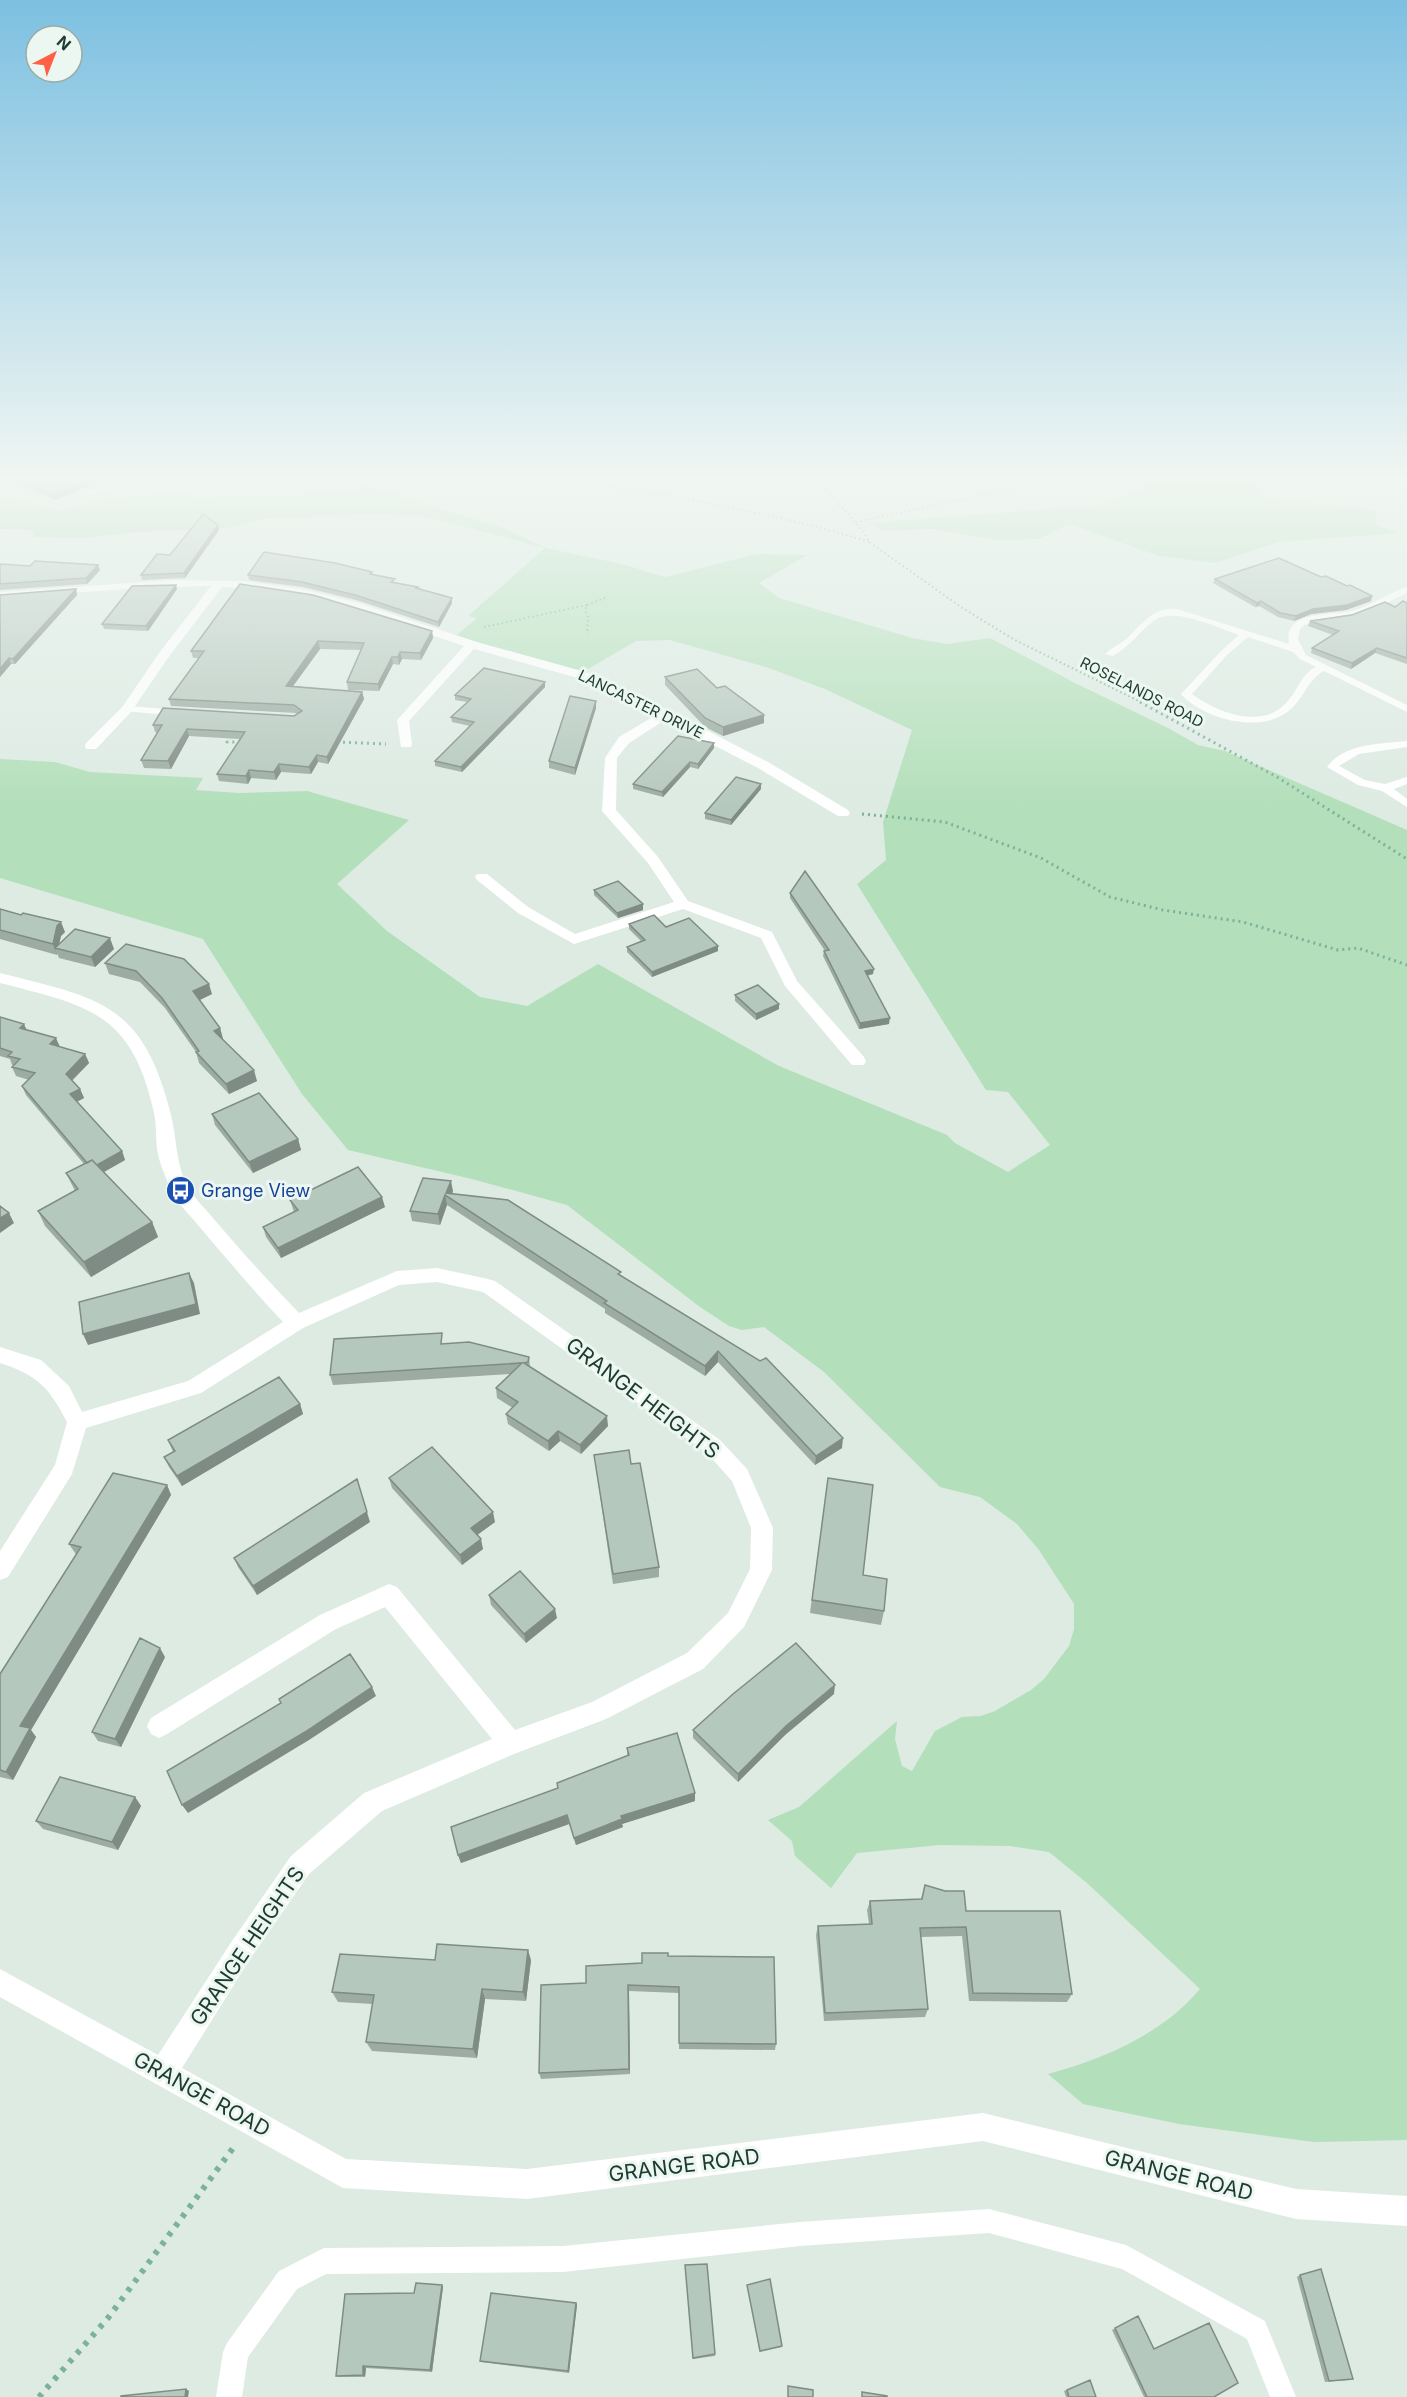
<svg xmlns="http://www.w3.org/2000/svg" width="1407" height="2397" viewBox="0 0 1407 2397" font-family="Inter,sans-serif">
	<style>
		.green { fill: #b3dfba }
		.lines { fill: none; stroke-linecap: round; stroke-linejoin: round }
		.path-far2 { stroke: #7ab29a; stroke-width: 2; stroke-dasharray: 1.5 3; stroke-linecap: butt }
		.path-far1 { stroke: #7ab29a; stroke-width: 3; stroke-dasharray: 2 4; stroke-linecap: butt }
		.path { stroke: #7ab29a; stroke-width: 6; stroke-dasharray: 4.5 7; stroke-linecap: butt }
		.lane { fill: #fff; fill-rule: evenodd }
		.street { fill: #fff; fill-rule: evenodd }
		.wall { fill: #9caca3 }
		.shaded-wall { fill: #7f8c85 }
		.building { fill: #b5c8be; stroke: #7f8c85; stroke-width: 1.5 }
		.labels { text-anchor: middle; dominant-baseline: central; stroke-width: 6; stroke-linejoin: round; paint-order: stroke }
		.far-street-label { font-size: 15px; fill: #1d3b30; stroke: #edf7f1 }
		.transit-label { font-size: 18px; fill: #164399; stroke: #edf7f1; text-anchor: start }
		.near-street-label { font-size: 21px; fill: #1d3b30; stroke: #edf7f1 }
	</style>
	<rect width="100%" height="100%" fill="#ddebe3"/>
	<path class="green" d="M1135 475H1255L1264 499 1376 510V525L1400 533 1279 542 1215 563 1159 556 1069 524 1039 539 996 540 933 529 884 531 867 523 1060 508H1091L1145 488Z
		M365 485 503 528 546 548 622 564 665 577 757 554 807 555 759 583 779 598 912 638 947 644 990 638 1075 683 1168 728 1198 745 1225 751 1407 830V2140L1314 2142 1179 2124 1083 2104 1048 2074C1104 2059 1162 2034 1200 1989L1087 1883 1049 1852 1010 1846 940 1845 857 1853 831 1888 795 1856 792 1841 768 1820 799 1807 897 1721 895 1739 902 1766 912 1771 935 1731 962 1717 981 1716 995 1711 1031 1690 1044 1679 1069 1646 1074 1629V1604L1039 1550 1017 1524 980 1497 940 1487 824 1372 764 1327 742 1330 729 1326 700 1307 567 1205 472 1179 348 1150 302 1094 203 939 0 878V759L55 762 90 772 203 778 196 790 239 793 307 791 409 820 337 884 387 931 480 997 527 1006 598 964 779 1066 947 1135 955 1143 1008 1172 1050 1145 1008 1092 986 1090 857 884 886 860 883 822 912 730 825 689 766 667 670 640 636 641 583 672 453 638 477 618 468 616 545 548 428 517 376 514 262 519 226 528 137 532 85 538 35 537 31 530 0 529V501L13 499 60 511 108 499 137 495 198 497 355 494Z"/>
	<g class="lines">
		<path class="path-far2" d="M537 475C648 493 761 508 869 542
			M790 475 825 488 863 531 869 542 961 607 1013 639 1143 703
			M856 522 1078 475
			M587 605 607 597
			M484 627 587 605 585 610 588 617 587 634"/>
		<path class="path-far1" d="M1140 702 1277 777 1407 859
			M230 736 227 742H243
			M337 742 386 744
			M862 814 945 822 1041 858 1110 897 1163 910 1243 922 1338 950 1358 948 1407 965"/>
		<path class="path" d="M39 2397 108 2318 236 2144"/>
		<path class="lane" d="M131 480 166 486 208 484 212 486 208 488 166 490 128 484V480Z
			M1407 587V593C1386 603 1364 616 1341 619 1326 621 1312 618 1300 629L1298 639 1306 655 1407 705V712L1324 671C1307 680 1305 697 1291 709 1263 735 1204 720 1181 694L1221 651 1239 635C1219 628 1174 607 1155 620 1140 630 1132 645 1113 656L1105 654C1111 648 1118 645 1125 640 1142 625 1152 606 1177 609L1289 644C1282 608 1335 617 1355 610 1373 604 1389 593 1407 587ZM1248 637 1293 652 1300 659 1316 667C1300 675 1298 691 1286 703 1261 730 1216 712 1192 694L1227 655Z
			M127 706 181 710 186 713 181 716 123 711 122 709Z
			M1407 741V747L1359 754 1339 766 1365 780 1385 784 1407 777V784L1394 789 1407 799V807L1382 791 1358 785 1327 767C1345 743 1379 744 1407 741Z
			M989 2209 1126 2245 1265 2321 1296 2397H1270L1247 2339 1122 2269 989 2233 800 2246 563 2272 326 2274 297 2289 248 2357 242 2397H216L223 2352 227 2343 279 2271 324 2248 563 2246 800 2222Z"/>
		<path class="street" d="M102 475H112L115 481 131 479 136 482C133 484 91 495 87 495V491L106 483Z
			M174 580 243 581 302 589 355 602 477 642 589 673 670 711 768 762 848 810 850 813 848 816H838L758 768 665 720 629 743 617 758 616 810 658 857 688 901 772 932 797 981 864 1057 866 1061 864 1065H852L785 986 761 938 683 909 574 944 518 913 477 880 475 877 477 874H487L528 907 575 934 674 902 648 863 602 811 605 758 619 737 656 715 581 679 474 649 409 721 412 744 411 747H401L397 720 464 646C382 619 309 591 222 587L168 658 131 712 96 749H86L85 746 86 743 123 706 159 653 211 586 139 588 0 598V592Z
			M0 973C98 998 142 1002 170 1111 177 1136 175 1161 187 1186 193 1197 205 1208 213 1218 241 1251 269 1282 299 1313L397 1271 437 1268 488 1279 495 1281 720 1440 747 1469 773 1528 772 1570 744 1627 703 1669 606 1719 514 1754 382 1811 309 1874 250 1959 182 2068 346 2159 527 2169 983 2113 1296 2189 1407 2196V2226L1296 2219 983 2141 527 2199 343 2188 0 1997V1969L158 2055 232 1941 291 1856 364 1793 492 1739 385 1607 336 1629 167 1734 159 1738 151 1734 147 1726 151 1718 320 1615 389 1584 397 1587 515 1730 592 1702 687 1653 728 1613 750 1569 751 1528 732 1481 706 1452 483 1292 437 1282 399 1285 303 1328 201 1393 86 1428 72 1474 8 1577 0 1580V1551L55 1465 67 1422C49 1387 37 1375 0 1363V1347L41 1360 69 1386 82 1412 188 1381 283 1322C253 1290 226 1258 198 1225 189 1214 176 1202 171 1189 166 1178 160 1165 158 1154 155 1141 157 1127 154 1113 132 1013 90 1006 0 983Z"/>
	</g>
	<path class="wall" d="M0 475H101L102 480 55 500 11 481 0 483Z
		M166 475H323L322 476 175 479 174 475Z
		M219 530 185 578 142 580 141 575 170 555Z
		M0 564 100 570 87 584 0 590Z
		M372 572 373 574 395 582 452 598V603L439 627 356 600 303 587 249 580 248 575Z
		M1321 577 1347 586 1372 596 1371 601 1346 610 1311 614 1294 621 1278 617 1259 606 1255 607 1213 583 1215 579Z
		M76 589 77 595 15 664H11L0 677V595Z
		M177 589 148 631 104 629 102 624Z
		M1407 603V664L1375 653 1351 669 1311 653 1312 648 1333 635 1308 626 1310 621 1395 607Z
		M432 631 433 638 421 660 402 659 399 665 393 664 379 691 348 690 347 682 361 650 320 649 293 686 362 692 364 699 328 764 318 762 311 774 281 772 276 780 251 778 248 784 219 781 217 774 240 739 189 736 171 769 144 768 141 760 158 733 155 732 153 725 294 716 297 714 296 713 171 706 169 699 199 658H193L191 651Z
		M665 677 717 688 764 715V723L723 736 705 727 665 685Z
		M545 682V687L462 772 435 766V761L470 726 452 722 451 717 467 702 455 700V695Z
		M596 708 575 775 549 768V761Z
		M714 743V748L698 769 690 767 663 797 633 789V784Z
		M761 789 731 825 705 819V813Z
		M594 890 643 904V910L618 918 594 895Z
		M790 893 873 974 867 976 889 1024 859 1029 823 956 824 951H825L790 898Z
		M0 909 65 932 61 936 59 944 114 949 95 967 59 958 57 953V955L0 939Z
		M629 924 666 927 718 951 652 977 627 952V947L641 941 629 929Z
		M126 944 212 994 199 1000 220 1028 223 1039 257 1081 229 1094 199 1063 196 1052 165 1008 140 982 109 974 105 963Z
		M735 995 779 1004V1009L756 1020 735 1001Z
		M0 1015V1017L60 1047 85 1054 89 1063 72 1081 80 1089 84 1098 77 1102 122 1151 125 1160 104 1172 152 1222 158 1237 91 1277 45 1226 38 1211 75 1191 66 1173 84 1164 26 1095 22 1086 29 1080 16 1076 12 1067 14 1065H12L10 1059 0 1056Z
		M212 1114 298 1139 301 1150 253 1173 215 1125Z
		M453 1191 452 1194 621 1276 842 1448 815 1465 718 1362 705 1376 605 1313V1309L447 1205 440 1225 412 1221 410 1211Z
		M290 1200 385 1207 281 1258 266 1237 263 1227 294 1212Z
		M444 1344 529 1357 530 1367 608 1426 581 1454 560 1441 549 1451 508 1424 506 1414 513 1408 497 1398 496 1388 511 1374 333 1385 330 1375Z
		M300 1404 303 1414 182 1486 169 1467 164 1457 173 1452 168 1440Z
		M594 1455 631 1464 659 1567V1577L613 1584Z
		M389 1478 495 1522 477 1535 483 1549 462 1565 392 1488Z
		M828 1478 863 1575 884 1611 881 1625 810 1613Z
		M167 1485 171 1495 31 1730 36 1737 13 1780 0 1777V1674L76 1554 75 1553 69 1544Z
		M370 1522 257 1595 238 1567 234 1558Z
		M489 1595 557 1618 526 1643 491 1605Z
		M165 1657 121 1747 98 1741 92 1732Z
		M834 1694 785 1735 738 1782 693 1738V1730Z
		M627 1748 695 1801 622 1824 623 1827 576 1845 569 1824 461 1863 458 1855 558 1788 557 1783 627 1756Z
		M135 1797 141 1806 118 1850 43 1829 36 1821Z
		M925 1885 966 1911 1072 1994 1067 2002 969 2001 962 1936 921 1937 928 2009 925 2017 824 2021 816 1935 818 1926 869 1924 867 1910 870 1901 921 1899Z
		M435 1960H531L526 2001 485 1999 477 2058 372 2051 366 2042 373 2004 338 2002 332 1992Z
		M642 1963 776 2044 775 2050 679 2049V1993L629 1991 630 2074 541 2079 539 2073 586 1983Z
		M707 2264 715 2356 693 2359 685 2265Z
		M1300 2275 1353 2379 1348 2380 1325 2382 1297 2277Z
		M442 2285 443 2287 432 2372 366 2368 365 2377H338L336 2376 414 2293Z
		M747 2285 782 2346V2347L760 2352Z
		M576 2303 577 2305 569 2373 481 2362 480 2361Z
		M1138 2316 1154 2349 1214 2397H1144L1112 2330Z
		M1090 2380 1096 2397H1066L1064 2391Z"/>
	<path class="shaded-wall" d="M101 475 102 480 55 500 53 495Z
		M9 476 11 481 0 483V478Z
		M218 525 219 530 185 578 184 573Z
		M98 565 100 570 87 584 86 578Z
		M176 585 177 589 148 631 146 626Z
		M76 589 77 595 15 664 13 659Z
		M1372 596 1371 601 1346 610 1311 614 1294 621 1296 616 1313 609Z
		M452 598V603L439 627 438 622Z
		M1261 601 1259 606 1255 607 1257 603Z
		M432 631 433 638 421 660 420 653Z
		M318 641 320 649 288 693 286 686Z
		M1377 648 1375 653 1351 669 1352 663Z
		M400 652 402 659 399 665 398 657Z
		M392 657 393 664 379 691 378 684Z
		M9 658 11 664 0 677V669Z
		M545 682V687L462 772 461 767Z
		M362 692 364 699 328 764 327 757Z
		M596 701V708L575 775V768Z
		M764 715V723L723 736V727Z
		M187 729 189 736 171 769 168 761Z
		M714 743V748L698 769V764Z
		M317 755 318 762 311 774 309 767Z
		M690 762V767L663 797 662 792Z
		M279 764 281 772 276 780 274 772Z
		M249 770 251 778 248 784 246 776Z
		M761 784V789L731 825V820Z
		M643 904V910L618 918 617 913Z
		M61 922 65 932 61 936 58 949 55 948 57 955 53 944 57 926Z
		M110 938 114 949 95 967 91 957Z
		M718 946V951L652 977V972Z
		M874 969 873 974 864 976 865 971Z
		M209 984 212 994 196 1002 193 991Z
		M779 1004V1009L756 1020V1014Z
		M890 1018 889 1024 859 1029 860 1023Z
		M24 1024 28 1033 20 1028Z
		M220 1028 223 1039 218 1041 214 1031Z
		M56 1038 60 1047 50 1044Z
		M85 1054 89 1063 69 1083 66 1074Z
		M254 1070 257 1081 229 1094 226 1084Z
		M80 1089 84 1098 74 1103 70 1094Z
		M298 1139 301 1150 253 1173 249 1162Z
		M122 1151 125 1160 95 1177 91 1168Z
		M451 1181 453 1191 450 1198 446 1193Z
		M445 1195 447 1205 440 1225 438 1214Z
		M382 1197 385 1207 281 1258 278 1248Z
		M9 1213 14 1223 0 1233V1218Z
		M152 1222 158 1237 91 1277 84 1262Z
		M189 1273 194 1283 200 1314 88 1345 83 1334Z
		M718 1351V1362L705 1376V1366Z
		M300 1404 303 1414 182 1486 177 1476Z
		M607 1416 608 1426 581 1454 580 1445Z
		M558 1431 560 1441 549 1451 548 1441Z
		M843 1438 842 1448 815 1465 816 1456Z
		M357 1479 370 1522 257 1595 253 1586Z
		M167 1485 171 1495 31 1730 36 1737 13 1780 6 1772 20 1726Z
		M493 1512 495 1522 473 1538 471 1528Z
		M481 1539 483 1549 462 1565 460 1555Z
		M555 1609 557 1618 526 1643 524 1634Z
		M160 1648 165 1657 121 1747 115 1739Z
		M835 1685 834 1694 785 1735 738 1782V1774L786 1726Z
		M372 1687 376 1696 309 1740 188 1813 182 1805Z
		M695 1793V1801L622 1824 623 1827 576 1845 574 1838 621 1816Z
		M135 1797 141 1806 118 1850 112 1842Z
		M567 1815 569 1824 461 1863 458 1855Z
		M528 1950 531 1960 526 2001 523 1992Z
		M628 1985 629 1991 630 2074 629 2069Z
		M482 1989 485 1999 477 2058 473 2049Z
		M442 2285 443 2287 432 2372 430 2370Z
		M576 2303 577 2305 569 2373 568 2371Z
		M363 2366 366 2368 365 2377 363 2375Z
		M186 2389 189 2391 188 2397H185Z"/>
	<path class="building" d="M0 475H100L53 495 9 476 0 478Z
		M203 514 218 525 184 573 141 575 157 554 170 555Z
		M264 552 335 563 372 572 370 574 395 579 391 582 418 587 416 588 452 598 438 622 355 595 302 582 248 575Z
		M1279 558 1321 577 1326 576 1347 586 1350 585 1372 596 1347 605 1313 609 1296 616 1280 613 1261 601 1257 603 1215 579Z
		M35 561 98 565 86 578 0 584V564L30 566Z
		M240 584 313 595 432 631 420 653 400 652 398 657H392L378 684 347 682 364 643 318 641 286 686 362 692 327 757 317 755 309 767 279 764 274 772 249 770 246 776 217 774 245 732 187 729 168 761 141 760 162 725H153L163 708 294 716 302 711 294 705 169 699 204 651H191Z
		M176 585 146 626 102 624 132 586Z
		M76 589 13 659 9 658 0 669V595Z
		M1403 601 1407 603V658L1377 648 1352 663 1312 648 1339 631 1310 621 1352 615 1385 602 1395 607Z
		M484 668 545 682 461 767 435 761 474 722 451 717 471 699 455 695Z
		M697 669 717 688 725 686 764 715 723 727 705 718 665 677Z
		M570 696 596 701 575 768 549 761Z
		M678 736 714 743 698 764 690 762 662 792 633 784Z
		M736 777 761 784 731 820 705 813Z
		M805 871 874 969 865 971 890 1018 860 1023 824 951 829 950 790 893Z
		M618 881 643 904 617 913 594 890Z
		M0 909 21 915 23 913 61 922 57 926 53 944 0 930Z
		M654 915 666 927 689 918 718 946 652 972 627 947 645 940 629 924Z
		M75 929 110 938 91 957 55 948Z
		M126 944 184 959 209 984 193 991 220 1028 214 1031 254 1070 226 1084 196 1052 199 1051 162 998 136 971 105 963Z
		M758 985 779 1004 756 1014 735 995Z
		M0 1017 24 1024 20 1028 56 1038 50 1044 85 1054 66 1074 80 1089 70 1094 122 1151 97 1165 92 1160 87 1163 22 1086 35 1073 12 1067 20 1059 8 1056 12 1052 0 1048Z
		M259 1093 298 1139 249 1162 212 1114Z
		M92 1160 152 1222 84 1262 38 1211 78 1189 66 1173Z
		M358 1167 382 1197 278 1248 263 1227 298 1210 290 1200Z
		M423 1178 451 1181 446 1193 508 1200 621 1272 618 1274 760 1361 766 1358 843 1438 816 1456 718 1351 705 1366 604 1303 607 1301 445 1195 438 1214 410 1211Z
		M0 1206 9 1213 0 1218Z
		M189 1273 196 1304 83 1334 79 1302Z
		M442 1333 441 1344 469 1342 529 1357 528 1362 524 1363 607 1416 580 1445 558 1431 548 1441 506 1414 518 1402 496 1388 522 1363 330 1375 334 1339Z
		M279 1377 300 1404 177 1476 164 1457 175 1451 168 1440Z
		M432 1447 493 1512 471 1528 481 1539 460 1555 389 1478Z
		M629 1450 631 1464 640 1463 659 1567 613 1574 594 1455Z
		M113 1473 167 1485 20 1726 30 1728 6 1772 0 1770V1674L81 1547 69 1544Z
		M828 1478 873 1485 863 1575 887 1579 884 1611 812 1600Z
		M357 1479 367 1512 253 1586 234 1558Z
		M520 1571 555 1609 524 1634 489 1595Z
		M140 1638 160 1648 115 1739 92 1732Z
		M796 1643 835 1685 786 1726 738 1774 693 1730 733 1694Z
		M350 1654 372 1687 305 1732 182 1805 167 1771 281 1703 279 1699Z
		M677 1733 695 1793 621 1816 622 1819 574 1838 567 1815 458 1855 451 1827 558 1788 557 1783 629 1755 627 1748Z
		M60 1777 135 1797 112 1842 36 1821Z
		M925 1885 945 1891H964L966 1911H1060L1072 1994 973 1993 966 1927 920 1928 928 2009 825 2013 818 1926 872 1924 870 1901 922 1899Z
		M437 1944 528 1950 523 1992 482 1989 473 2049 366 2042 374 1995 332 1992 340 1954 435 1960Z
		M642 1953H668V1956L774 1957 776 2044 679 2043V1987L628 1985 629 2069 539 2073 541 1985 586 1983V1966L642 1963Z
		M707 2264 715 2354 693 2358 685 2265Z
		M1321 2269 1353 2379 1329 2381 1300 2275Z
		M770 2279 782 2346 760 2351 747 2285Z
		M416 2283 442 2285 430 2370 363 2366V2375L336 2376 345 2294 414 2293Z
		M491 2293 576 2303 568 2371 480 2361Z
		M1138 2316 1154 2349 1209 2323 1238 2383 1214 2397H1147L1115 2328Z
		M1090 2380 1096 2397H1069L1067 2390Z
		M788 2386 813 2390V2397H788Z
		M186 2389 185 2397H121V2396Z
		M862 2392 887 2396V2397H862Z"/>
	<linearGradient id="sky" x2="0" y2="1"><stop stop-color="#7dc0e1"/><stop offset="0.59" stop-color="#f0f6f2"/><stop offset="1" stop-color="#f0f6f2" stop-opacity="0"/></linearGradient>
	<rect width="1407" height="810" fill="url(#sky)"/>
	<defs>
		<symbol id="bus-disc" viewBox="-11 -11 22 22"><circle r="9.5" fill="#1a4fb4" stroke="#edf7f1"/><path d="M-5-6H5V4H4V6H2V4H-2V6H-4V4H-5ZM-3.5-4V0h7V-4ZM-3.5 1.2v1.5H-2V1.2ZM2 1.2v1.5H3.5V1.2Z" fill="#fff"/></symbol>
	</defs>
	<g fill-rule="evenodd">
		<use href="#bus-disc" x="164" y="1174" width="33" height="33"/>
	</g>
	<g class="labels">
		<g class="far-street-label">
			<text transform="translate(1142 692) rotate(27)">ROSELANDS ROAD</text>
			<text transform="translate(641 704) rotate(26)">LANCASTER DRIVE</text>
		</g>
		<g class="transit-label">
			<text x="201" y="1190">Grange View</text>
		</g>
		<g class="near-street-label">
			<text transform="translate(643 1398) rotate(37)">GRANGE HEIGHTS</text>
			<text transform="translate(247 1946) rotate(-56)">GRANGE HEIGHTS</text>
			<text transform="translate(202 2094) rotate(29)">GRANGE ROAD</text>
			<text transform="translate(684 2165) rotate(-7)">GRANGE ROAD</text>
			<text transform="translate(1179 2175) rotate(14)">GRANGE ROAD</text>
		</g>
	</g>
	<g transform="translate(54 54) rotate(42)"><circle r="28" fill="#edf7f1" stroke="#9aaca4" stroke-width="1.5"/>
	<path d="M0-4.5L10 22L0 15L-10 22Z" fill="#ff6146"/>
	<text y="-9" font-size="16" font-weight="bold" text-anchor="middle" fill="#1d3b30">N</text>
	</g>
</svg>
